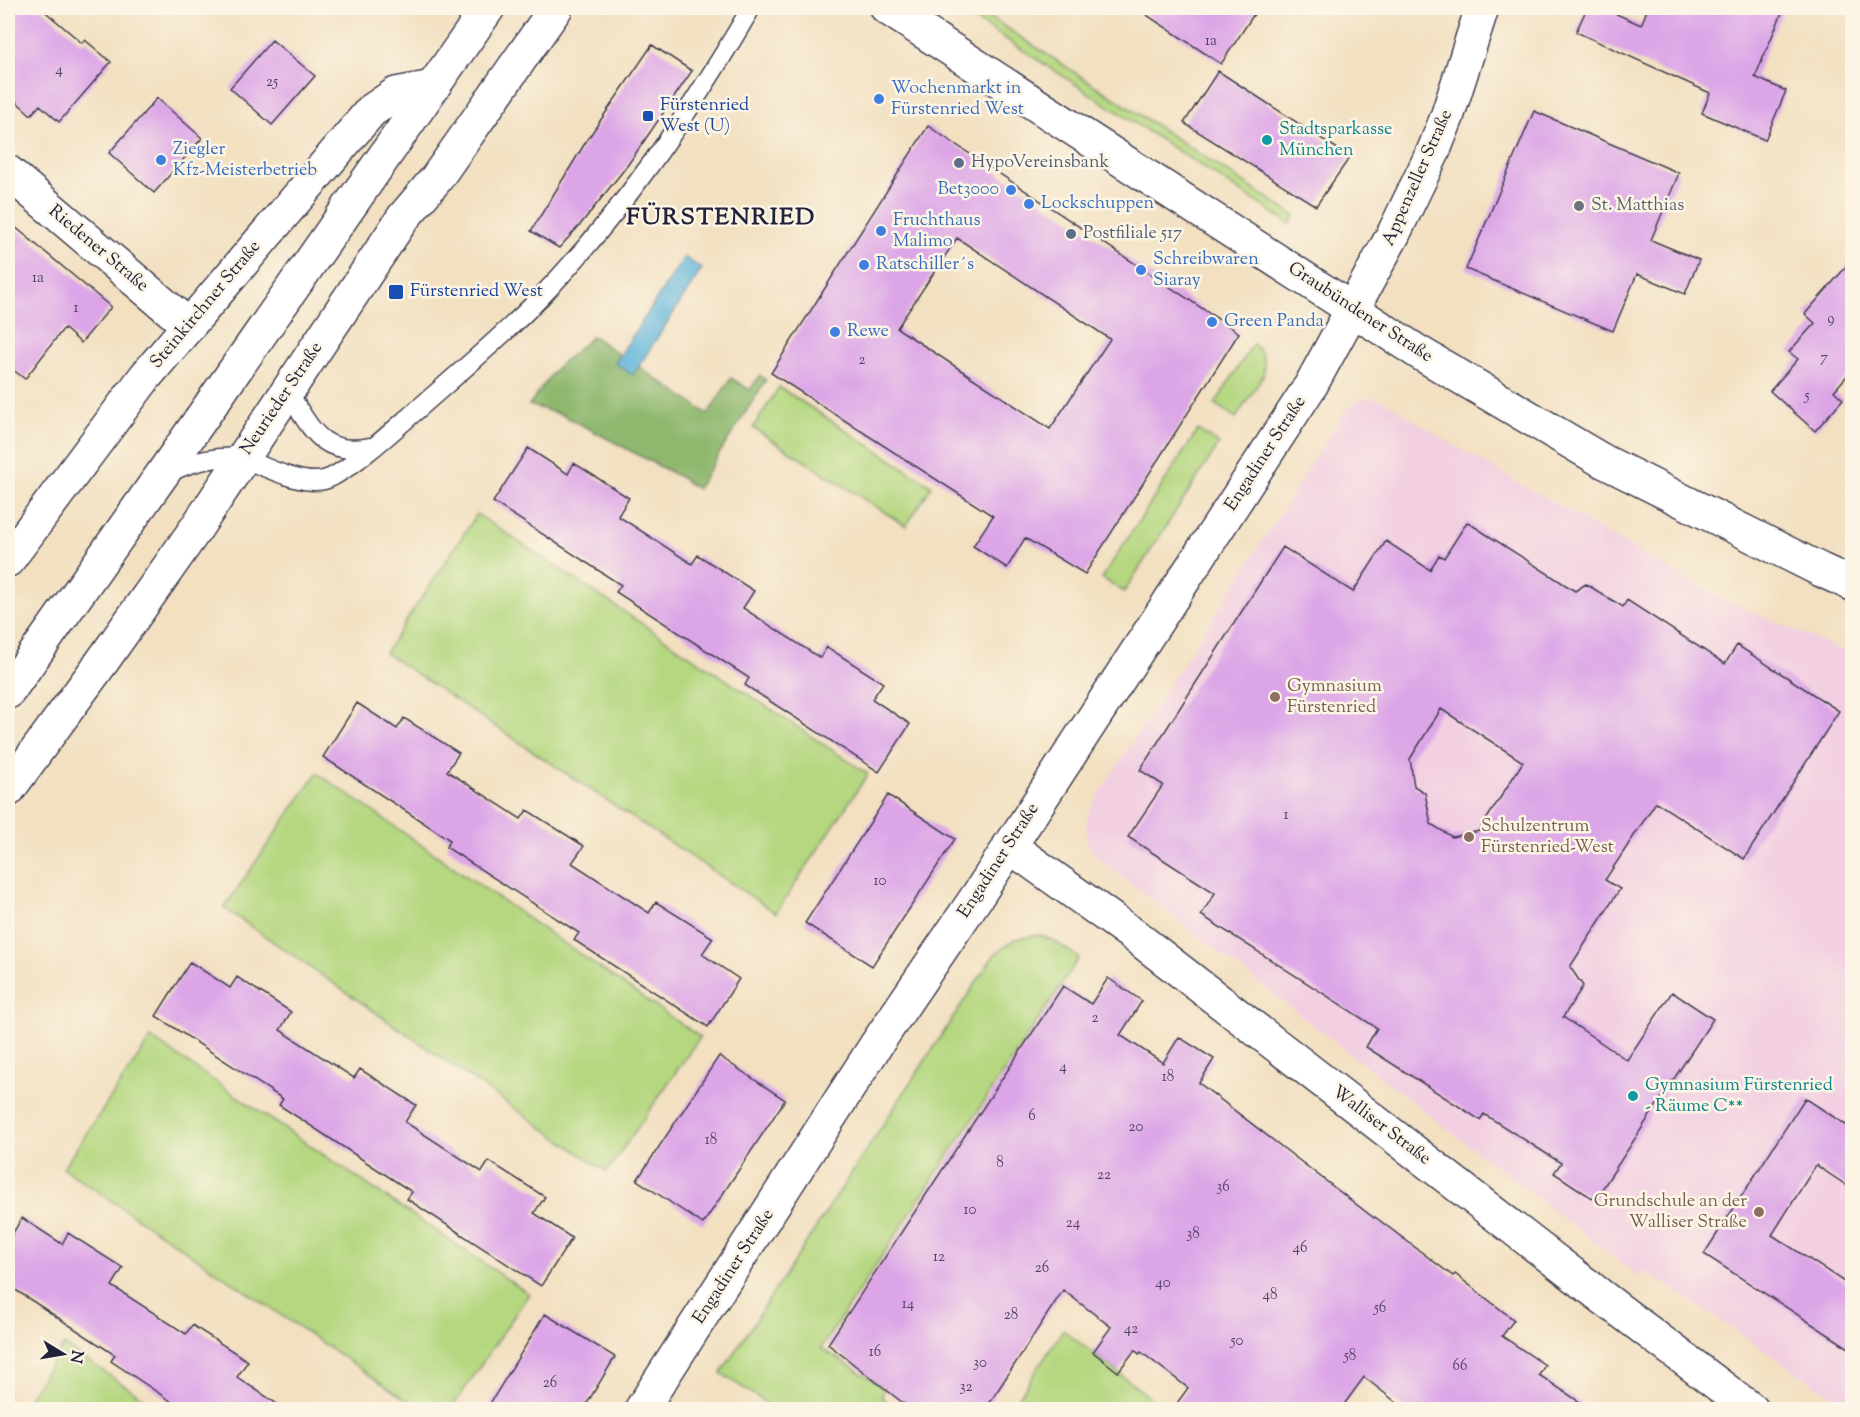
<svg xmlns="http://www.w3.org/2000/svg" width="1860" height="1417" viewBox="0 0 1860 1417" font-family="'Sorts Mill Goudy',serif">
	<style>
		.built { fill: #f2cfe1 }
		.green { fill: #b4d77f; stroke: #6b7c5d; stroke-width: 1.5 }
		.forest { fill: #8fb86e; stroke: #586d54; stroke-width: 1.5 }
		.water { fill: #5eb5db; stroke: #406c8b; stroke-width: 1.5 }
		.building { fill: #dca5e7; fill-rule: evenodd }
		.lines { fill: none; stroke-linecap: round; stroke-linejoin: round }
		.lane-casing { stroke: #413e4f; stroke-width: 21 }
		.street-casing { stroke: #413e4f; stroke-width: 36 }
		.secondary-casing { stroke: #413e4f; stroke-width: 36 }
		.lane { stroke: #fff; stroke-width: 18 }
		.street { stroke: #fff; stroke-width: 33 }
		.secondary { stroke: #fff; stroke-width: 33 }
		.shop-dot { fill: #3f7fe0; stroke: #fcf5e5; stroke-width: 2 }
		.transit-dot { fill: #1a4fb4; stroke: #fcf5e5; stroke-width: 2 }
		.culture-dot { fill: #0f9aa8; stroke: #fcf5e5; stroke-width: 2 }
		.service-dot { fill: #5c6f8a; stroke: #fcf5e5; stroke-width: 2 }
		.worship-dot { fill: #6b7280; stroke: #fcf5e5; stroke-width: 2 }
		.education-dot { fill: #8d6e63; stroke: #fcf5e5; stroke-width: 2 }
		.labels { text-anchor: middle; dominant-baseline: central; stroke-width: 5; stroke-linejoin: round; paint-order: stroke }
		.number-label { font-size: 15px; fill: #504366 }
		.shop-label { font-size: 18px; fill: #366cbe; stroke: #fcf5e5; text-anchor: start }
		.transit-label { font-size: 18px; fill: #164399; stroke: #fcf5e5; text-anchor: start }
		.culture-label { font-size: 18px; fill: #0d838f; stroke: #fcf5e5; text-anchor: start }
		.service-label { font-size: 18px; fill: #4e5e75; stroke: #fcf5e5; text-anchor: start }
		.street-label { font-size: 18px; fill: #22223b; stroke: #fcf5e5 }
		.worship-label { font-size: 18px; fill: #5b616d; stroke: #fcf5e5; text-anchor: start }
		.education-label { font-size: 18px; fill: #785e54; stroke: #fcf5e5; text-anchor: start }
		.district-label { font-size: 24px; font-weight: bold; letter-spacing: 1.5px; fill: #22223b; stroke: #fcf5e5 }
	</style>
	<rect width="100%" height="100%" fill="#fcf5e5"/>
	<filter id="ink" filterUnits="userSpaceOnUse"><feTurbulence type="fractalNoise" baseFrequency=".0167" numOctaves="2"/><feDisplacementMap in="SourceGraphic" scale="12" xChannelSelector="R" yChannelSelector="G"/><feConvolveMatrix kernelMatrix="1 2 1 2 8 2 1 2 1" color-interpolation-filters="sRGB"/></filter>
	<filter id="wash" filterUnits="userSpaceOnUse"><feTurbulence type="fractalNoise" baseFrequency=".008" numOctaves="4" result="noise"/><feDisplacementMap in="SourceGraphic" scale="24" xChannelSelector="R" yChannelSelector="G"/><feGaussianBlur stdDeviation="1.35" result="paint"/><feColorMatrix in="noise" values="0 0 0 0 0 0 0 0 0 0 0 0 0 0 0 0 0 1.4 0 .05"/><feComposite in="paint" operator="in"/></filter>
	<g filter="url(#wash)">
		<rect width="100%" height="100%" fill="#f2e0c1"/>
		<path class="built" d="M1363 398 1378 399 1386 402 1443 439 1714 595 1852 655V1409L1644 1270 1639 1277 1141 892 1094 854 1087 842 1086 822 1090 810 1097 797 1266 536 1345 410Z"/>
		<path class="green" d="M958 8H976L1295 216 1290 224Z
			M1253 344C1264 352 1266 363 1263 376L1236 418 1215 404Z
			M779 387 932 486 906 526 753 428Z
			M1198 430 1219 444 1124 592 1102 578Z
			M477 514 868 774 776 913 385 653Z
			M317 773 700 1037 607 1172 224 908Z
			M1039 935 1054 941 1079 958 821 1348 884 1387 882 1398 900 1409H775L721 1373 994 955 1015 939Z
			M151 1038 529 1294 451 1409H420L63 1168Z
			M1063 1330 1165 1409H1011Z
			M64 1345 160 1409H21Z"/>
		<path class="forest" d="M593 336 620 355 615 363 632 374 638 366 708 414 731 378 750 390 760 375 766 380 697 489 678 476 563 415 529 405 557 367Z"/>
		<path class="water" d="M684 257 702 269 633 375 615 363Z"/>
		<g id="blocks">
			<path class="building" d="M8 8H41L82 43 85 40 111 62 59 122 40 105 31 115 8 94Z
				M1136 8H1258L1221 64Z
				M1587 8H1603L1641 25 1648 8H1784L1755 77 1786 91 1765 140 1702 113 1710 93 1576 32Z
				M272 40 315 76 272 125 230 88Z
				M652 45 692 71 627 166 580 225 559 248 531 231 587 140Z
				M1218 71 1350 157 1316 206 1184 123Z
				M157 98 202 138 154 193 109 153Z
				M1534 111 1679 173 1651 240 1699 260 1685 294 1637 274 1613 331 1466 269Z
				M928 126 1239 333 1085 574 1025 538 1007 568 973 546 993 516 771 373ZM957 238 1110 339 1050 429 897 328Z
				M8 221 111 307 81 343 64 328 25 379 8 366Z
				M1852 260V370L1834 391 1843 399 1815 431 1770 391 1798 359 1789 352 1815 323 1805 314Z
				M528 448 568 474 574 463 629 498 618 516 692 564 698 555 754 591 743 608 820 658 827 647 883 683 872 699 910 724 879 772 745 685 749 678 616 592 621 585 493 502Z
				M1467 522 1575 591 1586 584 1623 607 1627 600 1725 664 1737 645 1839 711 1744 859 1656 802 1605 880 1620 889 1570 967 1583 986 1563 1017 1627 1060 1672 992 1713 1019 1595 1200 1554 1173 1561 1163 1484 1114 1480 1120 1366 1047 1377 1028 1201 915 1215 893 1128 837 1163 785 1140 770 1283 547 1353 592 1386 541 1430 570 1439 555 1444 558ZM1441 709 1523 762 1479 831 1452 837 1431 824 1425 793 1414 786 1410 759Z
				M357 703 397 729 404 718 459 753 447 771 521 819 527 810 584 846 572 863 649 913 656 902 713 938 702 954 739 979 708 1027 574 940 579 933 446 847 450 840 323 757Z
				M888 795 955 839 872 966 805 923Z
				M190 962 230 988 237 977 291 1012 280 1030 354 1078 360 1069 416 1105 405 1122 482 1172 489 1161 545 1197 534 1213 572 1238 541 1286 407 1199 412 1192 279 1105 283 1099 156 1016Z
				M1108 978 1142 1001 1120 1035 1163 1063 1179 1037 1214 1059 1199 1083 1374 1218 1375 1217 1453 1276 1455 1274 1514 1320 1502 1336 1545 1365 1539 1375 1592 1410H1406L1364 1377 1340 1410H1172L1188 1388 1141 1352 1139 1354 1135 1350 1118 1372 1093 1352 1111 1327 1063 1290 985 1410H912L828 1344 1063 986 1091 1004Z
				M719 1056 785 1100 703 1224 637 1180Z
				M1805 1098 1852 1129V1189L1816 1165 1772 1235 1852 1287V1350L1704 1254Z
				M22 1218 62 1244 68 1233 123 1268 112 1286 186 1334 192 1325 248 1361 237 1377 286 1410H184L111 1361 115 1355 8 1285V1241Z
				M545 1314 615 1357 583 1410H486Z"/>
		</g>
	</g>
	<g filter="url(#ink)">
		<use href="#blocks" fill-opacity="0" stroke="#413e4f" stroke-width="1.5"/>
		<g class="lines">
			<defs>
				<path id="lane" d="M287 391C311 427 320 457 370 447
					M168 473C193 461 215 456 242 458 264 466 301 486 324 480 344 475 393 431 410 416 452 379 495 343 535 303 621 215 690 113 751 8"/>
				<path id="street" d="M8 172 188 325
					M8 560 145 377 371 111 396 94 433 87
					M1009 846 1135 936 1606 1300 1752 1410
					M641 1410 878 1042 980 892 1311 385 1394 233 1434 150 1447 117 1482 8"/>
				<path id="secondary" d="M887 8 1418 352 1603 461 1821 570 1852 584
					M8 692 161 476 488 8
					M8 790 104 659 197 527 403 218 436 179 556 8"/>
			</defs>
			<use href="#lane" class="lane-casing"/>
			<use href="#street" class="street-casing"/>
			<use href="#secondary" class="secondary-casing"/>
			<use href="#lane" class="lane"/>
			<use href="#street" class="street"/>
			<use href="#secondary" class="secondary"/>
		</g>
	</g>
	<g class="shop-dot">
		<circle cx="879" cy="99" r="6"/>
		<circle cx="161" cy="160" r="6"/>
		<circle cx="1011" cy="190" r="6"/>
		<circle cx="1029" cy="204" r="6"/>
		<circle cx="881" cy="231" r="6"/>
		<circle cx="864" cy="265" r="6"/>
		<circle cx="1141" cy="270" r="6"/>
		<circle cx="1212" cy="322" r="6"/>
		<circle cx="835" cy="332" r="6"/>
	</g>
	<g class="transit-dot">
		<rect x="642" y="110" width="12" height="12" rx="3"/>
		<rect x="388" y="284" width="16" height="16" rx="3"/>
	</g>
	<g class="culture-dot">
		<circle cx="1267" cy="140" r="6"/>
		<circle cx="1633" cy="1096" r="6"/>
	</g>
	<g class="service-dot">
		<circle cx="959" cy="163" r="6"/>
		<circle cx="1071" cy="234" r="6"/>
	</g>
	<circle class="worship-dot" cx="1579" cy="206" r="6"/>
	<g class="education-dot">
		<circle cx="1275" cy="697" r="6"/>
		<circle cx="1469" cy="837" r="6"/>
		<circle cx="1759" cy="1212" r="6"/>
	</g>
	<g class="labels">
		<g class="number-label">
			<text x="1211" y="41">1a</text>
			<text x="59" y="70">4</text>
			<text x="272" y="82">25</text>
			<text x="38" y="278">1a</text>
			<text x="76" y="308">1</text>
			<text x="1831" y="319">9</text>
			<text x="1824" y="358">7</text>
			<text x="862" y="360">2</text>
			<text x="1807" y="396">5</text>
			<text x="1286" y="815">1</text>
			<text x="880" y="881">10</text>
			<text x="1095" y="1018">2</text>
			<text x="1063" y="1067">4</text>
			<text x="1168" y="1077">18</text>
			<text x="1032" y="1116">6</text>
			<text x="1136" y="1127">20</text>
			<text x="711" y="1140">18</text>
			<text x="1000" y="1163">8</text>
			<text x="1104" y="1175">22</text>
			<text x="1223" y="1187">36</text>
			<text x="970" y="1210">10</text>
			<text x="1073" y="1223">24</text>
			<text x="1193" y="1234">38</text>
			<text x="1300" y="1248">46</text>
			<text x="939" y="1257">12</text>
			<text x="1042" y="1268">26</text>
			<text x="1163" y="1283">40</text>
			<text x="1270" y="1295">48</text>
			<text x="908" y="1304">14</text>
			<text x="1380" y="1308">56</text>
			<text x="1011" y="1315">28</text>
			<text x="1131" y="1329">42</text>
			<text x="1237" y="1341">50</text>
			<text x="875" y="1352">16</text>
			<text x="1350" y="1356">58</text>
			<text x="980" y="1363">30</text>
			<text x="1460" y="1366">66</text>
			<text x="550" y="1383">26</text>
			<text x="966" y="1387">32</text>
		</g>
		<g class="shop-label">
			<text x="891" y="89">Wochenmarkt in<tspan x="891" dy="21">Fürstenried West</tspan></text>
			<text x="173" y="150">Ziegler<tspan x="173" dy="21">Kfz-Meisterbetrieb</tspan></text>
			<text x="999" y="190" text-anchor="end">Bet3000</text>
			<text x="1041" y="204">Lockschuppen</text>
			<text x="893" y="221">Fruchthaus<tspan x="893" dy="21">Malimo</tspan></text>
			<text x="1153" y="260">Schreibwaren<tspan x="1153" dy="21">Siaray</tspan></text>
			<text x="876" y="265">Ratschiller´s</text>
			<text x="1224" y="322">Green Panda</text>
			<text x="847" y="332">Rewe</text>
		</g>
		<g class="transit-label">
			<text x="660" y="106">Fürstenried<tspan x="660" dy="21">West (U)</tspan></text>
			<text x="410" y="292">Fürstenried West</text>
		</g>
		<g class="culture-label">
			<text x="1279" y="130">Stadtsparkasse<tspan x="1279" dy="21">München</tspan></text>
			<text x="1645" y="1086">Gymnasium Fürstenried<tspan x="1645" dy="21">- Räume C**</tspan></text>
		</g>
		<g class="service-label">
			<text x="971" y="163">HypoVereinsbank</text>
			<text x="1083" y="234">Postfiliale 517</text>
		</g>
		<g class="street-label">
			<text transform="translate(1418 178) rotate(-66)">Appenzeller Straße</text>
			<text transform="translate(98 249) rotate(40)">Riedener Straße</text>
			<text transform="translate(206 305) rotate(-50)">Steinkirchner Straße</text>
			<text transform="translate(1360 313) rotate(33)">Graubündener Straße</text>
			<text transform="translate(282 399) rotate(-56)">Neurieder Straße</text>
			<text transform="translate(1266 454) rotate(-57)">Engadiner Straße</text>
			<text transform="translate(999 861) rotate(-57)">Engadiner Straße</text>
			<text transform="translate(1381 1126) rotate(37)">Walliser Straße</text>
			<text transform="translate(734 1267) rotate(-57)">Engadiner Straße</text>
		</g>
		<g class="worship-label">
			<text x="1591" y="206">St. Matthias</text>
		</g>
		<g class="education-label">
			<text x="1287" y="687">Gymnasium<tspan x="1287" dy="21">Fürstenried</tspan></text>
			<text x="1481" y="827">Schulzentrum<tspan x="1481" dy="21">Fürstenried-West</tspan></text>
			<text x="1747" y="1202" text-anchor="end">Grundschule an der<tspan x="1747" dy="21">Walliser Straße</tspan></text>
		</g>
		<g class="district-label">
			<text x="721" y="218">FÜRSTENRIED</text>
		</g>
	</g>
	<rect width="1860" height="1417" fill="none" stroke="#fcf5e5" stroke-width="30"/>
	<g transform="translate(63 1354) rotate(101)" stroke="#fcf5e5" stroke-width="4.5" paint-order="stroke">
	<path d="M0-4.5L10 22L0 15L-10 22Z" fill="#22223b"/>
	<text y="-9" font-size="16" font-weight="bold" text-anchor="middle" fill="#22223b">N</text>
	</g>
</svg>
